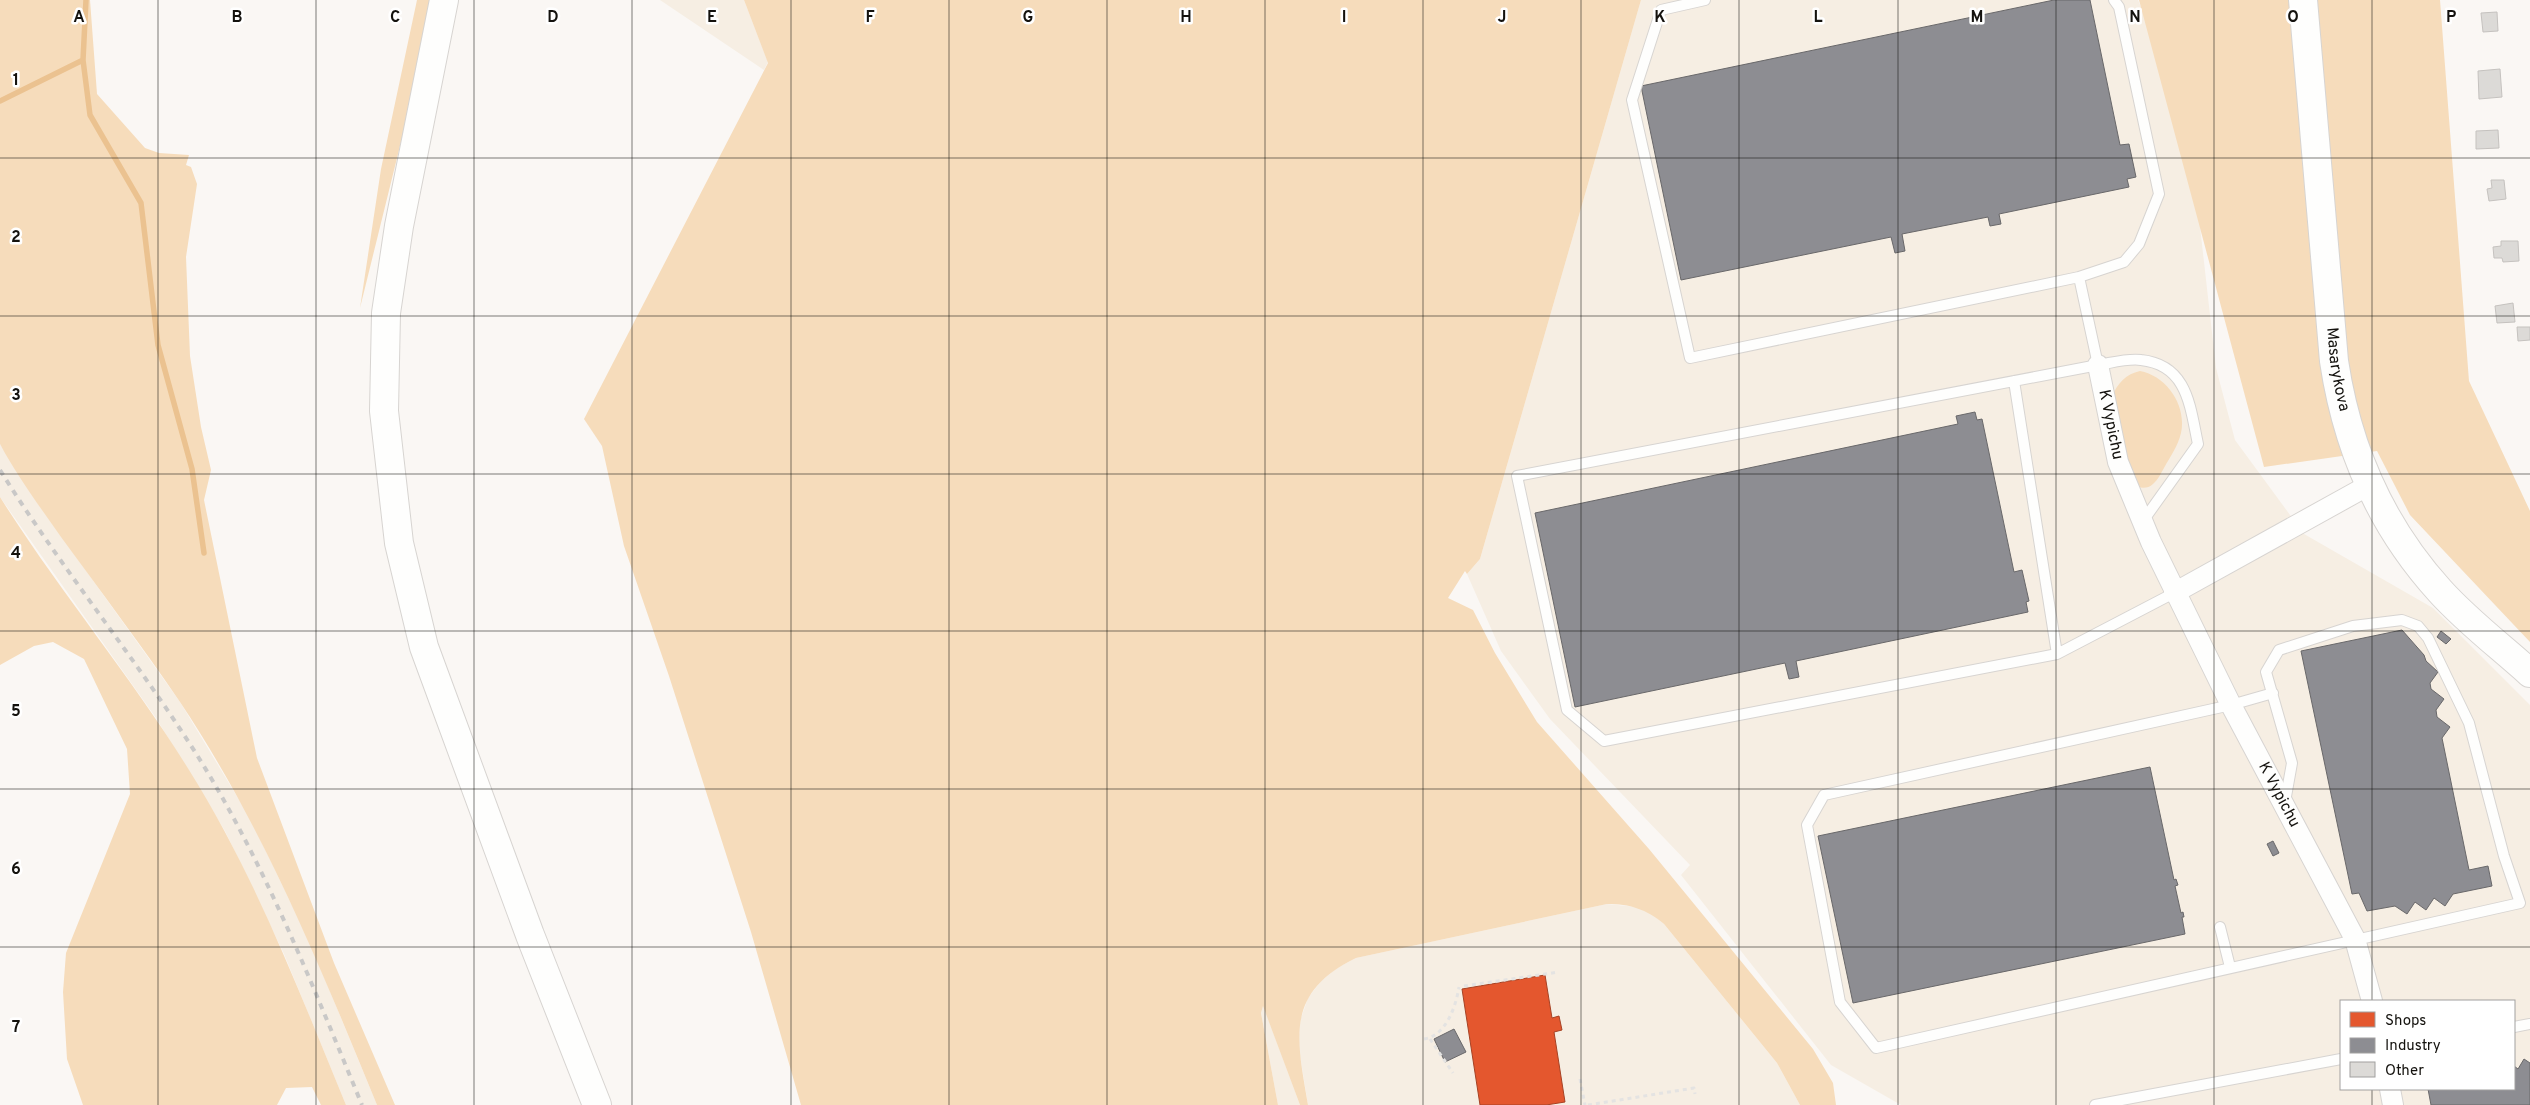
<svg xmlns="http://www.w3.org/2000/svg" width="2530" height="1105" viewBox="0 0 2530 1105" font-family="Overpass,sans-serif">
	<style>
		.built { fill: #f6eee3; fill-rule: evenodd }
		.green { fill: #f6dcbb }
		.shops { fill: #e4572e; stroke: #a64224 }
		.industry { fill: #8d8d92; stroke: #69686a }
		.lines { fill: none; stroke-linecap: round; stroke-linejoin: round }
		.stream { stroke: #ebc290; stroke-width: 5.5 }
		.building { fill: #dcdad7; stroke: #c5c2bf }
		.lane-casing { stroke: #d7d4d1; stroke-width: 12 }
		.street-casing { stroke: #d7d4d1; stroke-width: 22 }
		.secondary-casing { stroke: #d7d4d1; stroke-width: 30 }
		.path { stroke: #e4e3e2; stroke-width: 3; stroke-dasharray: 4 4; stroke-linecap: butt }
		.lane { stroke: #fefefd; stroke-width: 10 }
		.street { stroke: #fefefd; stroke-width: 20 }
		.secondary { stroke: #fefefd; stroke-width: 28 }
		.rail { stroke: #c9c8c7; stroke-width: 4; stroke-dasharray: 6 6; stroke-linecap: butt }
		.grid { fill: none; stroke: #14120e; stroke-width: 1; stroke-opacity: 0.55 }
		.labels { text-anchor: middle; dominant-baseline: central; stroke-width: 5; stroke-linejoin: round; paint-order: stroke }
		.street-label { font-size: 16px; fill: #14120e; stroke: #fff }
		.grid-label { font-size: 16px; text-anchor: middle; font-weight: bold; fill: #14120e; stroke: #fff; stroke-width: 5; stroke-linejoin: round; paint-order: stroke }
	</style>
	<rect width="100%" height="100%" fill="#faf7f4"/>
	<path class="built" d="M660 0H744L768 62 764 70Z
		M1641 0H2138L2167 67 2191 147 2216 368 2235 440 2304 534 2433 608 2530 705V1105H1901L1831 1065 1681 875 1690 865 1550 719 1501 651 1467 574 1480 559ZM2341 1001H2514V1089H2341Z
		M0 444 36 501 180 702 250 818 310 943 377 1105H346L284 954 225 831 156 718 0 497Z
		M1607 904 1638 907 1652 914 1664 924 1777 1063 1800 1105H1308L1298 1043 1301 1018 1308 998 1321 981 1337 968 1356 958Z
		M1263 1005 1300 1105H1278L1261 1013Z"/>
	<path class="green" d="M0 0H90L97 94 145 148 159 153 189 155 186 165 191 167 197 184 186 257 190 356 201 427 211 470 204 500 257 758 334 963 395 1105H377C320 966 264 828 180 702 142 646 101 592 61 537 40 507 17 476 0 444Z
		M417 0H436L360 308 381 169Z
		M744 0H1641L1480 559 1467 574 1465 571 1448 598 1473 610 1495 653 1537 722 1649 849 1813 1049 1833 1083 1836 1105H1800L1777 1063 1664 924C1646 909 1630 904 1607 904L1356 958C1284 993 1297 1039 1308 1105H1300L1263 1006 1261 1013 1278 1105H801L751 932 669 676 624 546 602 446 584 419 768 63Z
		M2139 0H2440L2469 381 2530 511V642L2410 515 2377 451 2264 467Z
		M2140 371C2167 376 2187 406 2181 433 2178 446 2170 457 2164 468 2161 473 2158 480 2153 484 2147 490 2138 488 2132 484L2112 396C2118 383 2126 374 2140 371Z
		M0 497C59 591 131 676 189 770 255 875 299 991 346 1105H321L312 1087 286 1088 277 1105H83L67 1059 63 992 66 953 130 794 127 749 84 659 53 642 34 646 0 665Z"/>
	<path class="shops" d="M1545 975 1552 1018 1559 1016 1562 1030 1554 1032 1565 1102 1546 1105H1480L1462 989Z"/>
	<path class="industry" d="M2054 0H2090L2120 145 2129 144 2136 177 2127 179 2129 187 1999 214 2001 224 1990 226 1988 217 1902 234 1905 251 1895 253 1891 237 1681 280 1641 86Z
		M1975 412 1977 420 1982 419 2014 572 2022 570 2029 601 2026 602 2028 612 1796 661 1799 677 1789 679 1785 663 1575 707 1535 513 1958 424 1956 416Z
		M2402 630 2424 655 2426 661 2438 672 2430 683 2431 689 2444 699 2436 710 2437 717 2450 727 2442 738 2469 870 2488 866 2492 886 2453 894 2445 906 2434 898 2426 910 2415 902 2407 914 2395 906 2367 911 2359 893 2352 894 2301 651Z
		M2441 631 2451 639 2446 644 2437 637Z
		M2150 767 2174 880 2176 879 2178 885 2175 886 2181 913 2183 912 2184 917H2182L2185 934 1853 1003 1818 836Z
		M2273 841 2279 853 2273 856 2267 844Z
		M1454 1029 1466 1052 1445 1062 1434 1039Z
		M2524 1059 2530 1063V1105H2431L2428 1089H2514V1066L2518 1069Z"/>
	<g class="lines">
		<path class="stream" d="M83 60 90 115 141 203 158 345 192 469 204 553
			M0 101 83 60 86 0"/>
	</g>
	<path class="building" d="M2497 12 2498 31 2483 32 2481 13Z
		M2500 69 2502 97 2479 99 2478 71Z
		M2498 130 2499 148 2476 149V131Z
		M2491 180H2504L2506 199 2489 201 2487 189 2492 188Z
		M2501 241H2518L2519 261 2503 262 2502 258H2494L2493 247 2501 246Z
		M2513 303 2515 322 2497 323 2495 306Z
		M2517 327H2530V340L2518 341Z"/>
	<g class="lines">
		<defs>
			<path id="lane" d="M1705 0 1661 10 1632 100 1690 358 2079 277 2124 262 2139 244 2159 194 2119 7 2114 0
				M2079 277 2098 365
				M2014 381 2057 654
				M2143 521 2198 444C2190 407 2188 365 2141 360 2128 358 2111 363 2098 365L1517 476 1567 710 1604 741 2057 654 2174 593
				M2273 693 2231 705 1824 795 1807 825 1840 1002 1876 1048 2520 903 2504 856 2469 723 2428 638 2418 626 2402 620 2353 626 2279 650 2266 672 2292 763 2285 802
				M2220 927 2230 967
				M2514 1027 2530 1024
				M2095 1105 2341 1059"/>
			<g id="street">
				<path id="s1" d="M2098 365 2118 462 2151 542 2231 705 2355 939 2372 1001"/>
				<path d="M2174 593 2369 485"/>
				<path d="M2390 1089 2393 1105"/>
			</g>
			<g id="secondary">
				<path d="M444 0 399 226 386 313 384 411 399 543 424 647 530 935 597 1105"/>
				<path id="s2" d="M2303 0 2334 361C2347 448 2380 525 2440 591 2467 621 2500 646 2530 673"/>
			</g>
		</defs>
		<use href="#lane" class="lane-casing"/>
		<use href="#street" class="street-casing"/>
		<use href="#secondary" class="secondary-casing"/>
		<path class="path" d="M1464 986 1559 972
			M1424 1039C1446 1036 1456 1006 1459 987
			M1430 1039 1453 1073
			M1580 1079 1585 1105
			M1588 1105 1694 1088 1695 1094"/>
		<use href="#lane" class="lane"/>
		<use href="#street" class="street"/>
		<use href="#secondary" class="secondary"/>
		<path class="rail" d="M0 470C63 571 139 662 202 763 268 871 314 989 362 1105"/>
	</g>
	<path class="grid" d="M158 0V1105M316 0V1105M474 0V1105M632 0V1105M791 0V1105M949 0V1105M1107 0V1105M1265 0V1105M1423 0V1105M1581 0V1105M1739 0V1105M1898 0V1105M2056 0V1105M2214 0V1105M2372 0V1001M0 158H2530M0 316H2530M0 474H2530M0 631H2530M0 789H2530M0 947H2530M2372 1089V1105"/>
	<g class="labels">
		<g class="street-label">
			<text stroke="none"><textPath href="#s2" startOffset="371">Masarykova</textPath></text>
			<text stroke="none"><textPath href="#s1" startOffset="61">K Vypichu</textPath></text>
			<text stroke="none"><textPath href="#s1" startOffset="469">K Vypichu</textPath></text>
		</g>
	</g>
	<g class="grid-label">
		<text x="79" y="22">A</text>
		<text x="237" y="22">B</text>
		<text x="395" y="22">C</text>
		<text x="553" y="22">D</text>
		<text x="712" y="22">E</text>
		<text x="870" y="22">F</text>
		<text x="1028" y="22">G</text>
		<text x="1186" y="22">H</text>
		<text x="1344" y="22">I</text>
		<text x="1502" y="22">J</text>
		<text x="1660" y="22">K</text>
		<text x="1818" y="22">L</text>
		<text x="1977" y="22">M</text>
		<text x="2135" y="22">N</text>
		<text x="2293" y="22">O</text>
		<text x="2451" y="22">P</text>
		<text x="16" y="85">1</text>
		<text x="16" y="242">2</text>
		<text x="16" y="400">3</text>
		<text x="16" y="558">4</text>
		<text x="16" y="716">5</text>
		<text x="16" y="874">6</text>
		<text x="16" y="1032">7</text>
	</g>
	<rect x="2340" y="1000" width="175" height="90" fill="#ffffff" stroke="#a1a09f"/>
	<rect x="2350" y="1012" width="25" height="15" fill="#e4572e" stroke="#a1a09f"/>
	<text x="2385" y="1025" font-size="15" fill="#14120e">Shops</text>
	<rect x="2350" y="1038" width="25" height="15" fill="#8d8d92" stroke="#a1a09f"/>
	<text x="2385" y="1050" font-size="15" fill="#14120e">Industry</text>
	<rect x="2350" y="1062" width="25" height="15" fill="#dcdad7" stroke="#a1a09f"/>
	<text x="2385" y="1075" font-size="15" fill="#14120e">Other</text>
</svg>
